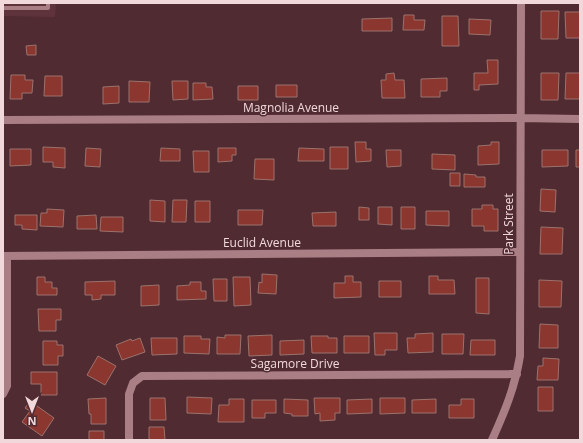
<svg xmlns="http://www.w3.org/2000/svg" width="583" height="443" viewBox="0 0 583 443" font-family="'Open Sans',sans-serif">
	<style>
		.built { fill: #5f333c }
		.building { fill: #8b362f; stroke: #9c726c }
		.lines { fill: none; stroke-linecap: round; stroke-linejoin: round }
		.lane { stroke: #a97e85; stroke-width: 4 }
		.street { stroke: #a97e85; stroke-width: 8 }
		.labels { text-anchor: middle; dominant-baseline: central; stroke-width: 3; stroke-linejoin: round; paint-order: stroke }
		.street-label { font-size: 12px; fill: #f0d8db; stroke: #502b32 }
	</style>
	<rect width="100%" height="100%" fill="#502b32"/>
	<path class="built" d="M3 3H56L55 17 3 16Z"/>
	<path class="building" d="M541 11H559L558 39H541Z
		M565 12H580V38H566Z
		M404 15H414V20H425L424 30H403Z
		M442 16H458L459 46H442Z
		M392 18V31H362V19Z
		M469 19 491 20 490 35 469 34Z
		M36 45V55H27L26 46Z
		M487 60H498V84L479 85V90H474V73H488Z
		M394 73 395 80H404L405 98H382L381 80H386V74Z
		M541 73H559L558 100H541Z
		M566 73H580V99H565Z
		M11 75H25V80H33L32 93H22V99H10Z
		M45 76H62V96H44Z
		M447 78V91H440V97H421V79Z
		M129 81 150 82 149 102H129Z
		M172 81H188V99L173 100Z
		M193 83H206V87H212L213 99 193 100Z
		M276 85H297V97H276Z
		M119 86V103L103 104V87Z
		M238 86H258V100H238Z
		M355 142H366V149H371V161L356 162Z
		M491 142H499V164L478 165V146L491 145Z
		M43 147 65 148V168L53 167V162H43Z
		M330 147H348V169H330Z
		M86 148 101 149 100 167 85 166Z
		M161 148 180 149V161H160Z
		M218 148H236V155H232V161L218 162Z
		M299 148 324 149V161H298Z
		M10 149H31V165L10 166Z
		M386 150H401V166L387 167Z
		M542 150H568V166L542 167Z
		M576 150H580V167H576Z
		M193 151H209V172H194Z
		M432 154 455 155V170L432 169Z
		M255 159H274V180L254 179Z
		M450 173H460V186H450Z
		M464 174 476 175V177H485V187H464Z
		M541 189 556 190 555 212 540 211Z
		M150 200 165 201V222L150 221Z
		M173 200H187L186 222H172Z
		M195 201H210V222H195Z
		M482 205H493V209H498V231H484V226H472V209H482Z
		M359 207 369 208V220H359Z
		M378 207H392V225L378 224Z
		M401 207H415V229H401Z
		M47 209 64 210 63 227 40 226 41 213H47Z
		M238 210H263L262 225H238Z
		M426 211H449V226L426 225Z
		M336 212V226H313L312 213Z
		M15 215H37V230L22 229V225H15Z
		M96 215 97 229H77V216Z
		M101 217H123V232L100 231Z
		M541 227 563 228 562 254H540Z
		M262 274 277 275 276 294 258 293 259 282 262 283Z
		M345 276H353V282H361V297L334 298V283H345Z
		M429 276H438V280H454L455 294H429Z
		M37 277H45V282H52V288H57V295H37Z
		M233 277H250L251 305 234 306Z
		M476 278H489V314L476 313Z
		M213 279H227V301H214Z
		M539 280 562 281 561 307H539Z
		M115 281V295H101V299L92 300V295H85V282Z
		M379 281H401V297H379Z
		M190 282H201V291H206V299L177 300V286L190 285Z
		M159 285V305L141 306V286Z
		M38 309H61V320H56V331H39Z
		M540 324 558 325V348H539Z
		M374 333H397V350H385V355H375Z
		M433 333V352L408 353 407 338H415V334Z
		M442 334H464L463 354H442Z
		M225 335H241L240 354H217V337L225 338Z
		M272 335V355L249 356 248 336Z
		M184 336H201V339H210L209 354 184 353Z
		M311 336H328V338H337V353H312Z
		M344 336H369V353H344Z
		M140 338 145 352 122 360 116 345 131 339 132 341Z
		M151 338H177V354L152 355Z
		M304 340V354L280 355V341Z
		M471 340H495V355H470Z
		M43 341H57V345H63V356H58V365H43Z
		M98 356 116 366 105 385 87 375Z
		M543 358 559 359 558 380H537L538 366H543Z
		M31 372H57V395H41V384H31Z
		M538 387H553V411H538Z
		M187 397 212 398 211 414 187 413Z
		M106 398V424H91V414H89L88 399Z
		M150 398H165L166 420H150Z
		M314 398H340V413H335V420L320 421V413L315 414Z
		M380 398H405V413L380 414Z
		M229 399H244V422H218L219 405H229Z
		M284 399 308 400V416H292V414L284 413Z
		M372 399V413L347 414V400Z
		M436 399V413H412V400Z
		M461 399H474V418H449V405H461Z
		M252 400H276V413H265V418H252Z
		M30 401 54 418 42 436 22 422 30 411 25 408Z
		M149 427H164L165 440H149Z
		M89 431H104V440H89Z"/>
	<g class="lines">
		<path class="lane" d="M3 8H48V3"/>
		<path class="street" d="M3 120 520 118 580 119
			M3 256 520 252
			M3 394 7 386V256
			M129 440V394L133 383 142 376 517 374
			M492 440C505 411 515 387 520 356L521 3"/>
	</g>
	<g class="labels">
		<g class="street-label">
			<text x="291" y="107">Magnolia Avenue</text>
			<text transform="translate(508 224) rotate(-90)">Park Street</text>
			<text x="262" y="242">Euclid Avenue</text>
			<text x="295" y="363">Sagamore Drive</text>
		</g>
	</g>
	<rect width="583" height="443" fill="none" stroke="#f0d8db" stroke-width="8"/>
	<g transform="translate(32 411) rotate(180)" stroke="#502b32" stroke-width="3" paint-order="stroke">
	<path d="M0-3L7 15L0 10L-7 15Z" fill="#f0d8db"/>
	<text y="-6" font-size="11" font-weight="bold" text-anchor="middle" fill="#f0d8db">N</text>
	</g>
</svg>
